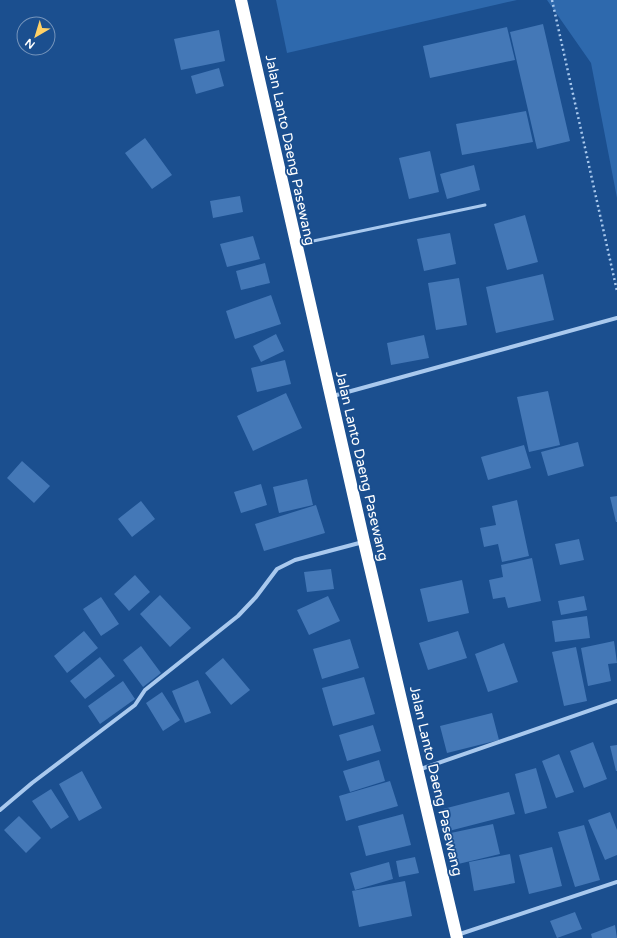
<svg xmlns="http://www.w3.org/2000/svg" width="617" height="938" viewBox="0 0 617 938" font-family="'Varela Round',sans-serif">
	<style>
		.green { fill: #2e69ad }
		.building { fill: #4478b7 }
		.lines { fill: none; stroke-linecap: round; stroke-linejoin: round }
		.path { stroke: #a9c9ee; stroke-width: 2.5; stroke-dasharray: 2 3; stroke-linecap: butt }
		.lane { stroke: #a9c9ee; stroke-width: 3 }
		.street { stroke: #a9c9ee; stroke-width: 4 }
		.highway { stroke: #fff; stroke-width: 12 }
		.labels { text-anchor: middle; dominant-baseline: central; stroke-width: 3.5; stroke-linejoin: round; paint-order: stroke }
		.street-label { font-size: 14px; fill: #fff; stroke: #1b4f8f }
	</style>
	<rect width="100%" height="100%" fill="#1b4f8f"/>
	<path class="green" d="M276 0H517L287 53Z
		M547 0H617V198L591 63Z"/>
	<path class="building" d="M543 24 570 141 537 149 510 32Z
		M507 27 515 60 430 78 423 46Z
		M219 30 225 61 181 70 174 39Z
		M219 68 224 86 196 94 191 76Z
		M526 111 533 142 462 155 456 124Z
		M145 138 172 175 152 189 125 153Z
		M430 151 439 192 409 199 399 158Z
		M474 165 480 190 447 199 440 174Z
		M240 196 243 212 213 218 210 201Z
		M525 215 538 262 507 270 494 224Z
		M450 233 456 264 424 271 417 239Z
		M253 236 260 259 227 267 220 244Z
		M265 263 270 283 241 290 236 271Z
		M543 274 554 320 496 333 486 287Z
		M459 278 467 325 436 330 428 283Z
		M271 295 281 324 235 339 226 311Z
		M276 334 284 351 261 362 253 346Z
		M424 335 429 358 391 365 387 343Z
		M285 360 291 384 257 392 251 368Z
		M548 391 560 445 529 452 517 397Z
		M286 393 302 428 253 451 237 416Z
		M578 442 584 466 548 476 541 452Z
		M524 445 531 468 488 480 481 457Z
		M22 461 50 486 34 503 7 478Z
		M307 479 313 505 279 513 273 487Z
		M261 484 267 505 241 513 234 492Z
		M617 496V522H616L610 497Z
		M517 500 529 556 502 562 498 544 484 547 480 528 496 525 492 506Z
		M141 501 155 519 132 537 118 519Z
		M316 505 325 533 264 551 255 524Z
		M579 539 584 560 560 565 555 544Z
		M532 558 541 601 508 608 505 597 493 599 489 580 503 577 501 565Z
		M331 569 334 589 307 592 304 572Z
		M135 575 150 592 129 611 114 594Z
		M462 580 469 613 428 622 420 589Z
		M160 595 191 628 170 647 140 614Z
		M328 596 340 621 309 635 297 610Z
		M584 596 587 610 561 615 558 601Z
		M101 597 119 624 101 636 83 609Z
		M587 616 590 638 555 642 552 621Z
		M84 631 98 648 67 673 54 656Z
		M458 631 467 658 428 670 419 643Z
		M350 639 359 668 322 679 313 649Z
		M614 641 617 663 608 664 611 681 588 686 581 648Z
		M504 643 518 682 488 692 475 654Z
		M141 646 161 673 143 687 123 660Z
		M576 647 587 701 564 706 552 652Z
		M100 657 115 676 85 699 70 681Z
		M223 658 250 690 231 705 205 673Z
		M364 677 375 714 333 726 322 688Z
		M198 680 211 713 185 723 172 691Z
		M123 681 135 699 100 724 88 706Z
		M162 692 180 720 163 731 146 703Z
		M492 713 499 740 447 753 440 726Z
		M373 725 381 751 347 761 339 735Z
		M593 742 607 779 584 788 570 751Z
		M617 745V771H616L610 746Z
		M559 754 574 792 556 798 542 761Z
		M379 760 385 781 350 792 343 771Z
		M536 768 547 808 525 814 515 774Z
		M82 771 102 808 79 821 59 784Z
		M390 781 398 806 346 821 339 796Z
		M51 789 69 817 51 829 32 801Z
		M509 792 515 814 449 831 443 809Z
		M610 812 617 830V855L605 860 588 820Z
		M403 814 411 845 366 856 358 826Z
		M19 816 41 838 26 853 4 830Z
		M493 824 500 854 454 865 446 834Z
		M584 825 600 880 575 887 558 832Z
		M552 847 562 886 529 894 519 855Z
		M510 854 515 883 474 891 469 862Z
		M415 857 419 873 399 877 396 861Z
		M389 862 393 879 355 890 350 873Z
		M405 881 412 916 359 927 352 891Z
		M575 912 582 929 557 938 550 921Z
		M615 925 617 938H592L591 934Z"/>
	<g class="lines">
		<path class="path" d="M552 0 617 291"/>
		<path class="lane" d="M299 244 485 205"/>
		<path class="street" d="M333 396 617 318
			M418 770 617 701
			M0 810 32 783 135 705 145 690 238 616 256 597 277 569 295 560 363 542
			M457 935 617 882"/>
		<path class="highway" d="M241 0 364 542 457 938"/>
	</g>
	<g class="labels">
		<g class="street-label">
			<text transform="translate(290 150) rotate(78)">Jalan Lanto Daeng Pasewang</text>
			<text transform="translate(362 466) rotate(77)">Jalan Lanto Daeng Pasewang</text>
			<text transform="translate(436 781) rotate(77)">Jalan Lanto Daeng Pasewang</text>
		</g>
	</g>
	<g transform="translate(36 36) rotate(218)"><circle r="19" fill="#1b4f8f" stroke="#7695bc"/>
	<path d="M0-3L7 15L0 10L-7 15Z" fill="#ffd166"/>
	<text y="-6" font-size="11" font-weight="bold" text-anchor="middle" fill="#ffffff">N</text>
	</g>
</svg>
